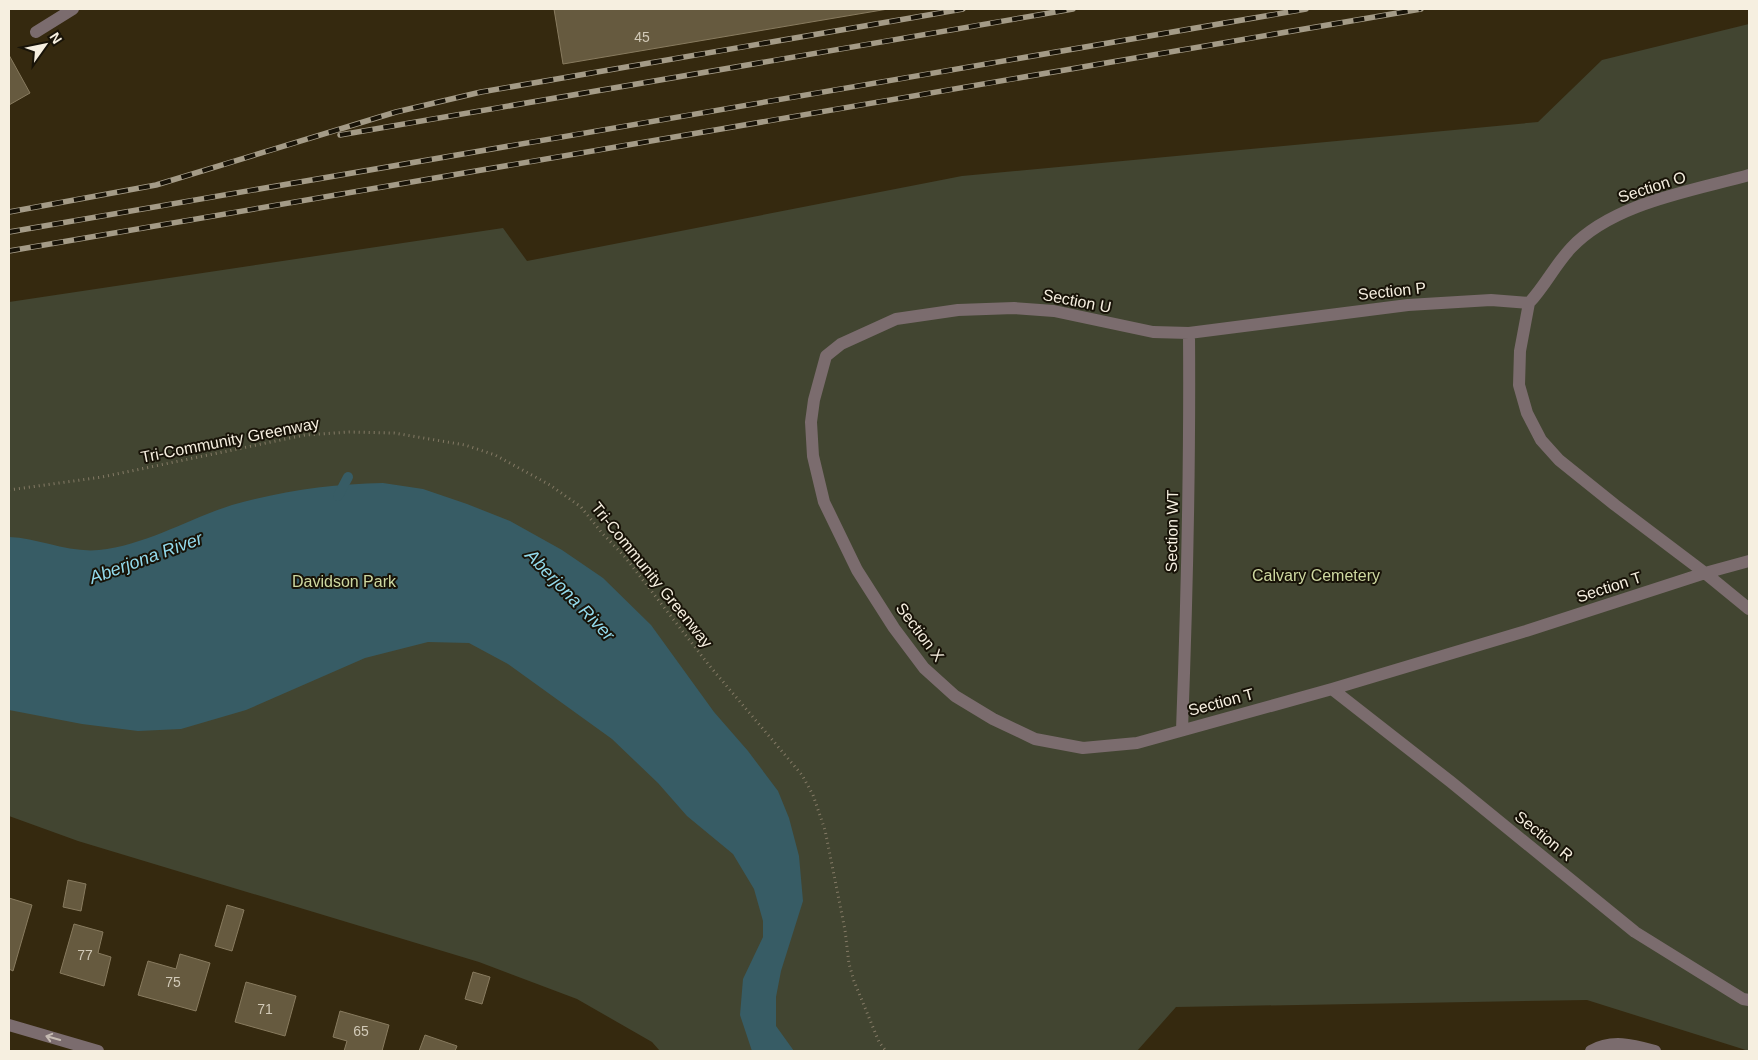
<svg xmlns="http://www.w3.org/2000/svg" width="1758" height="1060" viewBox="0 0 1758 1060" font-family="Arial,sans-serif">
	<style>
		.green { fill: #424531 }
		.water { fill: #375c65 }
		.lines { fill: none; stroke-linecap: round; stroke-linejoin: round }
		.stream { stroke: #375c65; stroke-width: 10 }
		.building { fill: #665a3f; stroke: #887b5f }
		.path { stroke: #847a65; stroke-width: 3; stroke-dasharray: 1 4; stroke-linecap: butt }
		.service { stroke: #7b6c6e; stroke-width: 12 }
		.minor { stroke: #7b6c6e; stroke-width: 12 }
		.rail-casing { stroke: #a49b87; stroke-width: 5.5 }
		.rail { stroke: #181308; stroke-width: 4; stroke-dasharray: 11; stroke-linecap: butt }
		.oneway { stroke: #c5bbb2 }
		.labels { text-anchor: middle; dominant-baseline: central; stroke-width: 4; stroke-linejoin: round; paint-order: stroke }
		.number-label { font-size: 14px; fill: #d2cab8 }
		.street-label { font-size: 16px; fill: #f6efe0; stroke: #181308 }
		.park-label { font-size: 16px; fill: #ced8a0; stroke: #181308 }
		.water-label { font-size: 18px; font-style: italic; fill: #93daec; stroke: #181308 }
	</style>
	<rect width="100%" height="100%" fill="#35290f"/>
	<path class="green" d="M1749 24V1051L1587 1000 1176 1007 1137 1051H660L652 1042 577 999 479 962 78 841 9 816V302L503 228 527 261 962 176 1538 122 1602 60Z"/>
	<path class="water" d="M383 483 423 489 467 504 510 521 562 550 603 578 651 625 714 712 748 751 778 791 789 818 799 856 803 901 781 971 776 997V1026L794 1051H752L740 1015 743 979 763 937V921L754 889 733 854 687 816 658 783 612 739 508 664 469 643 428 642 365 658 246 710 181 729 138 731 82 724 9 710V537C39 538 68 553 99 550 146 545 188 519 232 505 281 491 332 484 383 483Z"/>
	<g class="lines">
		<path class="stream" d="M338 496 348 477"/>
	</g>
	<path class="building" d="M554 9H888L563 64Z
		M9 55 30 93 9 105Z
		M68 880 86 884 81 911 63 907Z
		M9 898 32 905 13 971 9 969Z
		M227 905 244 910 232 951 215 946Z
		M74 924 103 932 98 953 111 957 104 986 60 973Z
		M180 954 210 963 196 1011 138 995 148 961 176 969Z
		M473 972 490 977 482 1004 465 999Z
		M246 982 296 996 285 1036 235 1022Z
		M340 1011 389 1025 382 1051H344L347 1041 333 1037Z
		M425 1035 457 1046 455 1051H419Z"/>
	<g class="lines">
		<path class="path" d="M9 490 102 477 305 435 349 432 394 433 465 445 495 455 550 485 581 507 602 533 625 557 708 664 802 775 813 795 825 830 845 930 849 964 854 981 879 1042 886 1051"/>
		<path class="service" d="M36 32 73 9
			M1491 300 1529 303 1520 351 1519 385 1527 413 1541 440 1559 460 1615 505 1705 573 1526 631 1332 689 1137 743 1083 748 1035 739 993 719 955 696 924 668 894 628 857 570 824 502 813 456 811 422 814 400 826 356 841 344 896 319 958 310 1014 308 1054 311 1153 332 1189 333 1408 305Z
			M1529 303C1545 286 1555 265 1571 248 1613 203 1692 191 1749 175
			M1705 573 1749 609
			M1705 573 1749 561
			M1332 689 1451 782 1635 932 1743 999 1749 1000
			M1182 730C1187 598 1190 465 1189 333
			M1591 1051C1612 1039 1633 1045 1655 1051"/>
		<path class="minor" d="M9 1025 98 1051"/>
		<defs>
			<path id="rail" d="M340 135 1073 9
				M9 212 156 185 396 112 481 92 963 9
				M9 232 1306 9
				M9 251 1421 9"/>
		</defs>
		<use href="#rail" class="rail-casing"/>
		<use href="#rail" class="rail"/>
	</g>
	<defs><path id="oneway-shaft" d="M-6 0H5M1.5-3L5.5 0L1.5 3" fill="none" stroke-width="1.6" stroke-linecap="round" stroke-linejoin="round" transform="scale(1.25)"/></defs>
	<use class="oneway" href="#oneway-shaft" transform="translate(53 1038) rotate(-164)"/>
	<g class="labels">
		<g class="number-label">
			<text x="642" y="37">45</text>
			<text x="85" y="955">77</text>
			<text x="173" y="982">75</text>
			<text x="265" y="1009">71</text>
			<text x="361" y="1031">65</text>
		</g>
		<g class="street-label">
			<text transform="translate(1652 187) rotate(-18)">Section O</text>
			<text transform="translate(1392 291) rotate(-6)">Section P</text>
			<text transform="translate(1077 301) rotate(11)">Section U</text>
			<text transform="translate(230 440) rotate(-11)">Tri-Community Greenway</text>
			<text transform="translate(1172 531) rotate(-89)">Section WT</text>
			<text transform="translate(652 575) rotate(51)">Tri-Community Greenway</text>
			<text transform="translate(1609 587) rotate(-18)">Section T</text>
			<text transform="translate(920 632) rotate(53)">Section X</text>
			<text transform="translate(1221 702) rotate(-15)">Section T</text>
			<text transform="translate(1544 836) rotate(39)">Section R</text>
		</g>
		<g class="park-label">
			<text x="1316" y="575">Calvary Cemetery</text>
			<text x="344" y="581">Davidson Park</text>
		</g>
		<g class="water-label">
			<text transform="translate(146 558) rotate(-20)">Aberjona River</text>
			<text transform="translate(570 595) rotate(46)">Aberjona River</text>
		</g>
	</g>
	<rect width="1758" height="1060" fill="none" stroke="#f6efe0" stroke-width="20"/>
	<g transform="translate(45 45) rotate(57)" stroke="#181308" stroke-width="4" paint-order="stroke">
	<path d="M0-4L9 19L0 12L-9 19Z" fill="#f6efe0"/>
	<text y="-8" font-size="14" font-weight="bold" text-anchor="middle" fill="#f6efe0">N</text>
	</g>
</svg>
